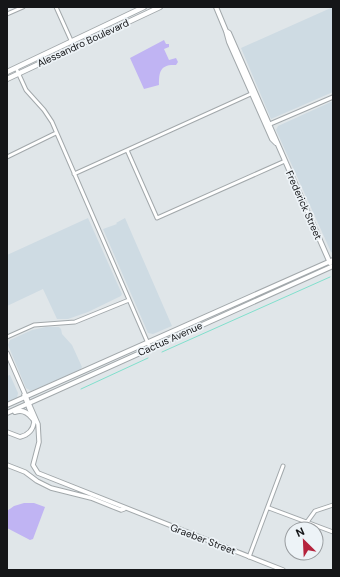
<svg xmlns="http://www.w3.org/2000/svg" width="340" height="577" viewBox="0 0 340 577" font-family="'DM Sans',sans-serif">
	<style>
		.built { fill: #cedbe3 }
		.green { fill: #c0b4f3 }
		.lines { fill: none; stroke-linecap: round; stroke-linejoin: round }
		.stream { stroke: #81e0cd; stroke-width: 1 }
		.minor-casing { stroke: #a2a8ab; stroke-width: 5 }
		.tertiary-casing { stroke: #a2a8ab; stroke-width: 5.5 }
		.secondary-casing { stroke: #a2a8ab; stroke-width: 6 }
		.primary-casing { stroke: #a2a8ab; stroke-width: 6 }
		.minor { stroke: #fff; stroke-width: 3 }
		.tertiary { stroke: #fff; stroke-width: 3.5 }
		.secondary { stroke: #fff; stroke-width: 4 }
		.primary { stroke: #fff; stroke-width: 4.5 }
		.labels { text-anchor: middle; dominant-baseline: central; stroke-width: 3.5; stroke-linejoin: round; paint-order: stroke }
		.street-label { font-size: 10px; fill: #151618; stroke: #edf3f7 }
	</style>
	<rect width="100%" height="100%" fill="#e0e6e9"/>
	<path class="built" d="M333 7V92L271 119 241 48Z
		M333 101V253L331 252 276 130 278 126Z
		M88 218 122 294 121 296 88 312 68 319H57L43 289 7 306V255Z
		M125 218 172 326 153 334 148 333 103 229 117 224 116 223Z
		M46 327H59L61 329 62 334 72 345 82 367 80 370 31 391 26 388 8 345 10 340 32 330Z
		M10 375 18 393 17 398 7 402V376Z"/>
	<path class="green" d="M164 40 166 44H169V47L164 49 169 60 176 58 178 62 176 65C160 64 159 72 159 85L144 89 130 58Z
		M24 503H34L45 507 33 539 30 540 7 528V511L14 506Z"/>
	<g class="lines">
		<path class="stream" d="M162 352 330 277
			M81 389 148 358"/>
		<defs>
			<path id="minor" d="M56 7 74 47
				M7 14 23 7
				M16 68 26 90 44 110 52 122 150 348
				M127 150 157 218 285 161
				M7 157 56 133
				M74 174 253 93
				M7 337 34 325 75 322 129 300
				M269 508 333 532
				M307 522 315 511 333 505
				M249 557 283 466"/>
			<path id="tertiary" d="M270 124 333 97
				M7 353 38 424 39 442 33 465 38 473 283 570
				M7 432 20 437C28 435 33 431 34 422L24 395
				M7 465 25 472 37 481 51 488 91 498 121 510 124 509"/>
			<path id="secondary" d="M216 7 226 31 229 42 272 139 276 143
				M226 31 229 33 330 263
				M7 405 333 260
				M15 412C22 409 28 413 32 418
				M7 413 333 266"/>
			<path id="primary" d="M7 72 144 7
				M7 79 160 7"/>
		</defs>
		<use href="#minor" class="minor-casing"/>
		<use href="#tertiary" class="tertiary-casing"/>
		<use href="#secondary" class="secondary-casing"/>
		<use href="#primary" class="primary-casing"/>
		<use href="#minor" class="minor"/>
		<use href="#tertiary" class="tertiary"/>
		<use href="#secondary" class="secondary"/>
		<use href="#primary" class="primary"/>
	</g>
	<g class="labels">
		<g class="street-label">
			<text transform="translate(83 43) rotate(-25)">Alessandro Boulevard</text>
			<text transform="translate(304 205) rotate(66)">Frederick Street</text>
			<text transform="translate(170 339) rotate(-24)">Cactus Avenue</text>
			<text transform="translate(203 539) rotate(21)">Graeber Street</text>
		</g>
	</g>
	<rect width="340" height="577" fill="none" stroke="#151618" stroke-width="16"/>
	<g transform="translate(304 541) rotate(336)"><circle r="19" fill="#edf3f7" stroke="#979b9e"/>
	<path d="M0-3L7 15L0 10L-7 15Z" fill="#b5233d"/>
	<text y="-6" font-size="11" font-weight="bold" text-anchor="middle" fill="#151618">N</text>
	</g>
</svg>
